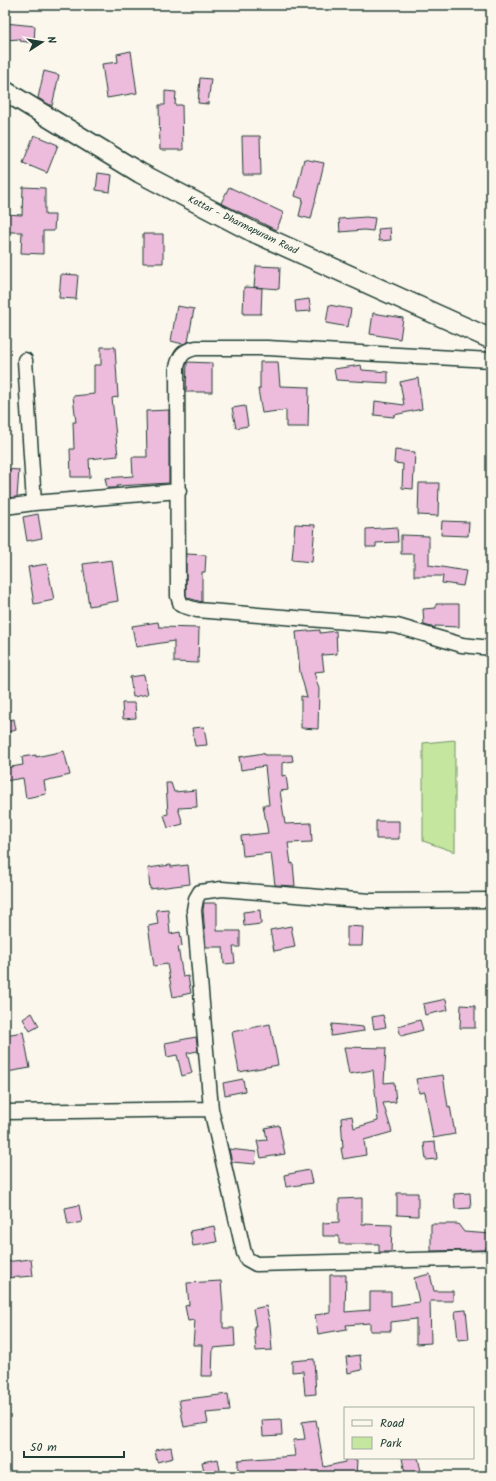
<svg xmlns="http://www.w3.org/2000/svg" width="496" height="1481" viewBox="0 0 496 1481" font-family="Kalam,sans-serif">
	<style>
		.green { fill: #c4e69f; stroke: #72926a }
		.building { fill: #edbcdd; stroke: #1f3d34 }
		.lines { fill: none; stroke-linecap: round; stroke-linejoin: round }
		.minor-casing { stroke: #1f3d34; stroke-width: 17 }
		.secondary-casing { stroke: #1f3d34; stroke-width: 22 }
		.minor { stroke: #fbf7ec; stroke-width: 14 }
		.secondary { stroke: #fbf7ec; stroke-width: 19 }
		.labels { text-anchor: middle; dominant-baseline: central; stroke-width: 3.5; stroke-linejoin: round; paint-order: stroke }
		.street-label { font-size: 10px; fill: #1f3d34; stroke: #fbf7ec }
	</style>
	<rect width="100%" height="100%" fill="#fbf7ec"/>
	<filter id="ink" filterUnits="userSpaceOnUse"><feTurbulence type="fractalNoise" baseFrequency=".025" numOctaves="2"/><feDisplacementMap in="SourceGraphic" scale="8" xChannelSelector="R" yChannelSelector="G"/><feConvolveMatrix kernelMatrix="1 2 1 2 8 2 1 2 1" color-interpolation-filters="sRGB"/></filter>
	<g filter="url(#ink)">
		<path class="green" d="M455 740V852L423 841V743Z"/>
		<path class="building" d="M5 23 35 26 34 43 20 41V39L5 40Z
			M131 51 137 93 107 98 102 64 118 62 117 54Z
			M44 71 59 75 52 106 38 98Z
			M200 78 211 79 208 104 198 103Z
			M165 91 176 92 175 105H182L183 150H160L159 105H165Z
			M34 135 58 145 47 173 23 163Z
			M242 136H260L261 175H243Z
			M304 159 324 163 311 219 299 216 303 199 295 196Z
			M98 173 112 175 110 192 96 190Z
			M23 187 45 188V215H55L54 231H43V254L21 253 22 232H5V214L22 215Z
			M229 187 284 213 276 230 221 203Z
			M366 217 375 218 373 231 364 230 340 232 339 219Z
			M390 228 391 240 379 241 378 229Z
			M143 234H163V263H143Z
			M256 266 280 267 279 289 254 287Z
			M61 274 78 275 76 299 59 298Z
			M244 287 262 288 261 314H243Z
			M309 299 311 311 296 312 295 301Z
			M329 305 351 309 348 327 326 323Z
			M177 306 194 309 188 342 183 344 171 341Z
			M373 313 403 318 400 339 370 334Z
			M101 347H115L118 397 112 398 118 456 89 459 90 477H71L70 449H74L73 422H76L73 396 94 394V365H101Z
			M187 362 212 363V392H186Z
			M260 362H278L280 386 309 387 308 427H286V410L262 413 258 389H260Z
			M361 365 362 370 388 372V383L336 380 334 369Z
			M418 378 422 409 394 415V417L374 415 375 401 404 405 400 382Z
			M245 406 248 426 236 428 232 408Z
			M169 410V483L117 486V488H107L105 478 133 476 132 457H147L146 411Z
			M395 450 415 452 413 489 402 488 403 464 394 463Z
			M5 469 19 470 17 497 5 498Z
			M419 483H439L438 516 418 515Z
			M38 514 42 538 27 541 23 517Z
			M442 521 469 522 468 536 441 535Z
			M295 524 315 525 312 562 292 560Z
			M397 527 398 542 376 543V547H366V529Z
			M401 535 429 536V565L466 571 463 586 442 583 443 576H414V554H401Z
			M186 554 206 555 205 572H202V602L188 598 186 595Z
			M112 560 118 601 89 606 83 564Z
			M47 564 54 600 34 604 28 567Z
			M436 604H459V627L435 626V628L424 625 423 609 436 608Z
			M158 622 159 627 199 628 198 663 174 662V641L136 647 132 626Z
			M320 630V633L336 631 337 654 322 655 324 671 314 672 319 689 318 729 301 728V696L307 697 300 672 296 632Z
			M144 675 148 694 133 697 130 677Z
			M122 703H135L136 718 123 719Z
			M14 719 16 730 5 733V721Z
			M204 727 207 745 195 746 192 728Z
			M64 751 70 775 44 781 46 794 26 798 23 778 5 781V768L23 765 22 757 36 755V757Z
			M264 753V755H292L293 761 282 763V776L286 775 288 790 280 791 285 824 311 823 312 842 288 843 291 864 293 863 295 886 275 885 271 853 243 856 241 836 268 833 263 805H269L265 766 241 770 239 757Z
			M166 783H171L174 792 196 790 197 807 178 808 183 824 168 828 164 815 168 814Z
			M376 821H399V839H376Z
			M171 865V867L188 865 190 884 150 889 148 868Z
			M204 903H217V931H240V947H233L235 963 224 964 223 947H206L203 910Z
			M168 909 170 934 180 932 182 946 178 947 183 977 188 976 191 993 173 997 167 964 154 966 148 926 158 924 156 910Z
			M260 910 261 924 244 926 243 912Z
			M291 926 295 947 274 951 270 930Z
			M347 926 363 927 362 946H347Z
			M446 999 448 1010 425 1015 423 1004Z
			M461 1005 475 1006V1028H460Z
			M32 1013 39 1026 30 1031 23 1019Z
			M383 1015 386 1027 374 1029 372 1017Z
			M420 1020 423 1030 401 1036 398 1026Z
			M270 1024 278 1065 239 1072 232 1032Z
			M332 1024 363 1027 364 1031 331 1036Z
			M23 1032 30 1068 7 1072 5 1035Z
			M196 1037 198 1051 187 1053 192 1073 182 1076 177 1055 167 1057 165 1043Z
			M344 1047 386 1048 384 1083 394 1082 396 1102 383 1103 392 1132 364 1140 366 1155 343 1159 341 1148H343L341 1118 352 1116 354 1128 378 1121 373 1070 349 1074Z
			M443 1075 448 1107 450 1106 455 1134 433 1138 425 1092 419 1093 416 1079Z
			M243 1079 245 1091 225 1095 223 1083Z
			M279 1125 285 1154 261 1158 257 1141 267 1140 265 1128Z
			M435 1142 437 1159 426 1160 424 1143Z
			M229 1149 256 1152 255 1164 232 1162Z
			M309 1170 312 1183 286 1187 284 1175Z
			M397 1193H418V1216L397 1215Z
			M470 1193 471 1208 455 1209 454 1194Z
			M362 1198V1224L392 1225 391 1252H379V1244H339V1236H323V1223L339 1222V1199Z
			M79 1205 82 1222 68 1225 65 1208Z
			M431 1224H458L464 1232 491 1234V1248L486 1247V1250L431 1251Z
			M214 1226 217 1242 193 1246 190 1231Z
			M31 1259 33 1276 7 1278 5 1262Z
			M430 1274 434 1291H453V1301H430L431 1343 416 1344V1319L391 1322V1331H370V1323L346 1325 347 1329 318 1334 315 1315 330 1313V1275H346L345 1312 370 1310V1292H391V1306L419 1302 414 1278Z
			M221 1281 223 1307V1328H234L235 1346 213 1348 212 1376H201L202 1345H193L195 1320 188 1321 185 1306 189 1305 187 1283Z
			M266 1306 270 1324 272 1350 256 1351 254 1326H256L253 1309Z
			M466 1310 469 1339 458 1340 455 1311Z
			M360 1355 362 1370 348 1373 346 1357Z
			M314 1359 316 1394 305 1395 303 1371 292 1372V1361Z
			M228 1394 230 1411 206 1413 208 1423 184 1427 179 1400Z
			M281 1419 282 1435 263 1436 262 1420Z
			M316 1420 324 1467 345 1462V1459L357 1460 356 1476H238V1460L295 1456 293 1440 305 1439 302 1422Z
			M171 1447 173 1458 157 1462 155 1450Z
			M402 1458H418L421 1471 405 1473Z
			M218 1459 221 1476H205L202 1462Z"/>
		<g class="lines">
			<defs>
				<path id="minor" d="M25 360 34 503
					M491 360 267 348H196C183 351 180 355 177 367L178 596 181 605 197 610 397 626 462 645 491 648
					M5 507 34 503 179 491
					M211 1109 244 1253 247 1259 256 1264 491 1258
					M5 1112 211 1109 194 910 196 899 200 892 222 889 370 901 491 900"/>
				<path id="secondary" d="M5 91 140 173 251 231 491 339"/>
			</defs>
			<use href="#minor" class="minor-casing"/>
			<use href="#secondary" class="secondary-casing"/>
			<use href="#minor" class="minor"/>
			<use href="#secondary" class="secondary"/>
		</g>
	</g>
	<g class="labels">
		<g class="street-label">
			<text transform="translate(243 225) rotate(26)">Kottar - Dharmapuram Road</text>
		</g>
	</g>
	<rect width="496" height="1481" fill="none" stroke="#fbf7ec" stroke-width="20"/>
	<rect x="10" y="10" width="476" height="1461" fill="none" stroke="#1f3d34" stroke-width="1.5" filter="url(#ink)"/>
	<rect x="344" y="1407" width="130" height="52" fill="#fbf7ec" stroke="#a3ada2"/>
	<rect x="352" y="1420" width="20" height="6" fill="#fbf7ec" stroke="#a3ada2"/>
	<text x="380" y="1427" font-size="12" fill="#1f3d34">Road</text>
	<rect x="352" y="1437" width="20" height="12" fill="#c4e69f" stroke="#a3ada2"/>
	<text x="380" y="1447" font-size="12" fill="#1f3d34">Park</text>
	<g transform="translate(42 42) rotate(78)" stroke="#fbf7ec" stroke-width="3" paint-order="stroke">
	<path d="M0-3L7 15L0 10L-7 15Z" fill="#1f3d34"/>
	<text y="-6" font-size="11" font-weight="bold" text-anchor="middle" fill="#1f3d34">N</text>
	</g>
	<path d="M24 1451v6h100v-6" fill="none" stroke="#1f3d34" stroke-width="2"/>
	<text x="30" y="1451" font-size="12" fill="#1f3d34" stroke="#fbf7ec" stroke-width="3" paint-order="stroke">50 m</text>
</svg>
